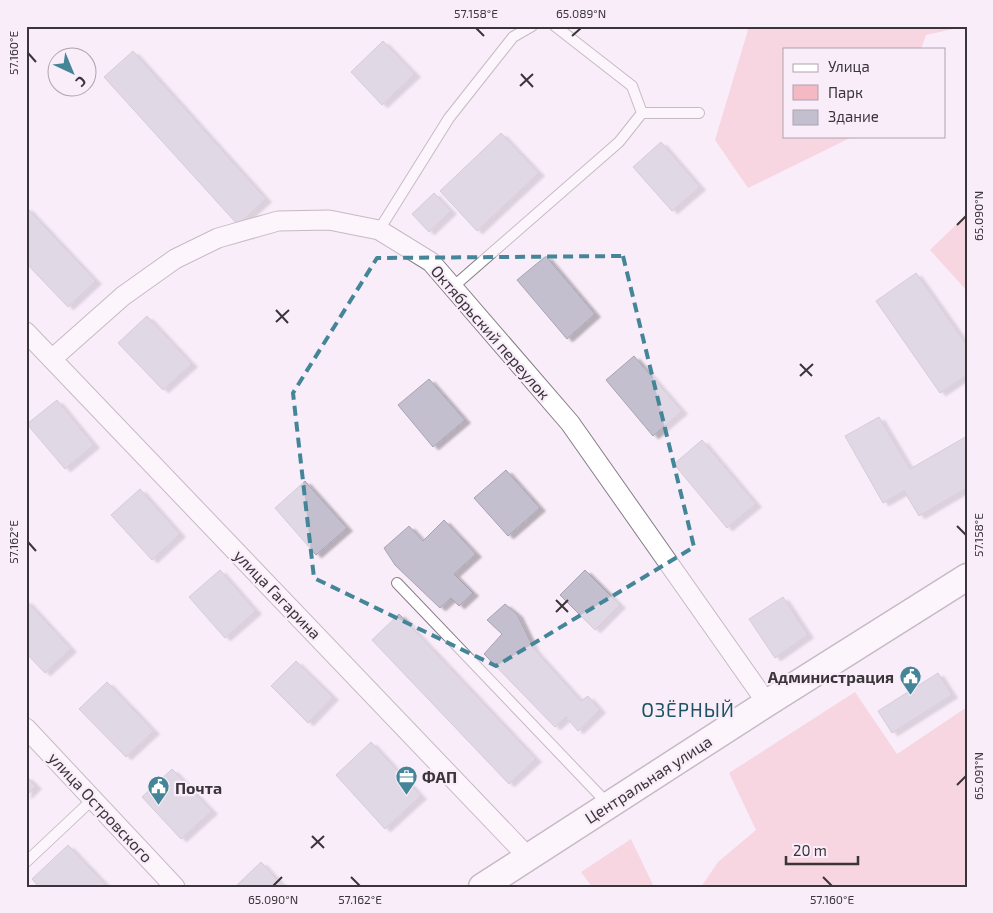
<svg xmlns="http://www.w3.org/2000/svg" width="993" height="913" viewBox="0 0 993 913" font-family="'Exo 2',sans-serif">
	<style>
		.green { fill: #f4b9c3 }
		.building { fill: #c4bfce; stroke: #a8a3b1; filter: url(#shadow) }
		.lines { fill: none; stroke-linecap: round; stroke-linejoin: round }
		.lane-casing { stroke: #877c88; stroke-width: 12 }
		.street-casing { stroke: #877c88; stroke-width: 21 }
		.secondary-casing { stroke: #877c88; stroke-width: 29 }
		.lane { stroke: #fff; stroke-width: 10 }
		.street { stroke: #fff; stroke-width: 19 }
		.secondary { stroke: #fff; stroke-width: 26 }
		.marked { fill: none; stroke: #448697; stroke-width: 4; stroke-dasharray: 10 6; stroke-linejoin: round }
		.ticks { fill: none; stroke: #3a353a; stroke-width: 2 }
		.labels { text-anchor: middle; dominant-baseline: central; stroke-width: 4.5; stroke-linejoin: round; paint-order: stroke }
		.street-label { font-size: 16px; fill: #3a353a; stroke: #f9edfa }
		.poi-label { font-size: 16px; font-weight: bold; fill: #3a353a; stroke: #f9edfa; text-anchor: start }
		.quarter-label { font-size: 19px; letter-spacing: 1px; fill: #1c5360; stroke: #f9edfa }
		.neatline { fill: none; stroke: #3a353a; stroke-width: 2 }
		.ticks-label { font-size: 12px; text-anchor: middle; fill: #3a353a }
	</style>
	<defs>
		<filter id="shadow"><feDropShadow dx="5.5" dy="3" stdDeviation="1" flood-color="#0004"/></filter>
	</defs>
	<rect width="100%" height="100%" fill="#f9edfa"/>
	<path class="green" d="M743 26H967L926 35 921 49H784V136H854L748 188 715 140 748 30Z
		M967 214V291L930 250Z
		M855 692 897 754 967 707V887H701L718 862 756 830 729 773Z
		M631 839 654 887H592L581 872Z"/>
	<path class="building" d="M383 41 415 74 382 105 351 72Z
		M133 51 266 199 238 225 104 77Z
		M501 133 539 173 477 231 440 191Z
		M661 142 700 187 672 211 633 167Z
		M434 193 451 211 429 232 412 214Z
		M26 207 96 281 68 307 26 263Z
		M546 256 595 314 567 339 517 280Z
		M916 273 967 345V375L940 393 876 301Z
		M147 316 192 364 163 390 118 343Z
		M634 356 682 411 653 436 606 380Z
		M429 379 465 420 433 447 398 405Z
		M57 400 94 445 65 469 27 424Z
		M879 417 910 469 967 436V488L919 516 904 491 883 503 845 436Z
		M702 440 756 504 727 528 674 464Z
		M506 470 540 508 508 536 474 498Z
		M305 481 347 528 316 555 275 508Z
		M140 489 180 534 152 560 111 515Z
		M444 520 476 554 454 574 473 593 459 606 451 598 440 608 395 565 384 548 409 526 423 541Z
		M220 570 256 611 225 638 189 597Z
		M585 570 620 605 595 630 560 595Z
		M783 597 808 635 775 658 749 619Z
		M26 600 71 649 45 673 26 653Z
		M505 604 517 614 534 649 581 701 588 696 600 710 578 731 566 717 555 727 484 654 502 634 487 620Z
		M399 614 536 759 509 784 372 640Z
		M296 661 333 697 308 723 271 686Z
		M938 673 952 695 892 733 878 711Z
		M107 682 154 731 126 757 79 709Z
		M371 742 421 796 385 829 336 775Z
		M172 769 212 811 181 839 142 797Z
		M26 776 36 786 26 796Z
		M68 845 108 887H39L32 879Z
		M261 862 284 887H237L236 886Z"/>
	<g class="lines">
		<defs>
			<path id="lane" d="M642 113H699
				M379 230 449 118 513 37 532 26
				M454 286 619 142 642 113 632 86 555 26
				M397 583 608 804
				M26 862 93 799"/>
			<path id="street" d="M26 332 528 857
				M53 358 123 296 175 259 218 238 278 221 329 220 379 230 431 262 570 423 767 703
				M26 728 175 887"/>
			<path id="secondary" d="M482 887 767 703 967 577"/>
		</defs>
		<use href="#lane" class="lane-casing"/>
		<use href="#street" class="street-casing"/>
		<use href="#secondary" class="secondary-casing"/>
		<use href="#lane" class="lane"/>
		<use href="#street" class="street"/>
		<use href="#secondary" class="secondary"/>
	</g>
	<path d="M0 0H993V913H0ZM623 256 694 547 496 666 314 578 293 393 377 258Z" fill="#f9edfa" fill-opacity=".55" fill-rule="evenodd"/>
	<path class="marked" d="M623 256 694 547 496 666 314 578 293 393 377 258Z"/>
	<path class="ticks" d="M476 28 484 36M572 36 581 28M28 53 36 62M521 74 533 87M520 86 533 74M957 225 966 216M276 310 288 323M276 322 289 310M800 364 812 376M800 376 813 364M957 526 966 535M28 542 36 551M556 600 568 612M556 612 568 600M957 785 966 776M312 836 324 848M311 848 324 836M351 877 360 886M823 877 832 886M273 886 282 877"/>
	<defs>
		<symbol id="civic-pin" viewBox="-11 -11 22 30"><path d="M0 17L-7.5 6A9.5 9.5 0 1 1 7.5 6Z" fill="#448697" stroke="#f9edfa"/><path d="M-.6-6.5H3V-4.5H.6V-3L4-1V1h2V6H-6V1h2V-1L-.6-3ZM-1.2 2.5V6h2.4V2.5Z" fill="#fff"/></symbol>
		<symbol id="office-pin" viewBox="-11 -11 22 30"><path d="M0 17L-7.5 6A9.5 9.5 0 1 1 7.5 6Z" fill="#448697" stroke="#f9edfa"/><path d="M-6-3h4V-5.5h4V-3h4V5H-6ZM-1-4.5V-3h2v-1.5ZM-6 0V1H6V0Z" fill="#fff"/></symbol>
	</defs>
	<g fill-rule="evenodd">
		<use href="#civic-pin" x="898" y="664" width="25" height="34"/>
		<use href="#office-pin" x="394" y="764" width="25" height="34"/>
		<use href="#civic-pin" x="146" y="774" width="25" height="34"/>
	</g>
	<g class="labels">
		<g class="street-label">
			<text transform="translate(491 332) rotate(49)">Октябрьский переулок</text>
			<text transform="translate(278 594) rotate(46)">улица Гагарина</text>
			<text transform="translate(648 779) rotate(-33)">Центральная улица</text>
			<text transform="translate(101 807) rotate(47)">улица Островского</text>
		</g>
		<g class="poi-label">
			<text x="894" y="676" text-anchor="end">Администрация</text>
			<text x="422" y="776">ФАП</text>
			<text x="175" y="787">Почта</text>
		</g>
		<g class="quarter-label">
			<text x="688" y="709">ОЗЁРНЫЙ</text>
		</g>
	</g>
	<rect width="993" height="913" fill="none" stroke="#f9edfa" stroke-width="55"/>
	<rect x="783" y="48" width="162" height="90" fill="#f9edfa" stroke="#ada3ad"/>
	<rect x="793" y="64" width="25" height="8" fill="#ffffff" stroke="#ada3ad"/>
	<text x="828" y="72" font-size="15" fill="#3a353a">Улица</text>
	<rect x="793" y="85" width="25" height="15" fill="#f4b9c3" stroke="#ada3ad"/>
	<text x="828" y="98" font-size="15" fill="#3a353a">Парк</text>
	<rect x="793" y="110" width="25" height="15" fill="#c4bfce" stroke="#ada3ad"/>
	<text x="828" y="122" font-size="15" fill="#3a353a">Здание</text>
	<g transform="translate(72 72) rotate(136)"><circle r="24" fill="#f9edfa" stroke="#ada3ad"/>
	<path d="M0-4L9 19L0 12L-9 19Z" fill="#448697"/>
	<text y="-8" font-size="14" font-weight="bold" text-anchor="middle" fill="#3a353a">С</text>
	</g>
	<path d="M786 856v8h72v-8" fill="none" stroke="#3a353a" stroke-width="2.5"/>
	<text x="793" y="856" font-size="15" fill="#3a353a" stroke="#f9edfa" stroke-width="4" paint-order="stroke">20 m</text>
	<rect x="28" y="28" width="938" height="858" class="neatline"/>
	<g class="ticks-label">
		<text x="476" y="18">57.158°E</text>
		<text x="581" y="18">65.089°N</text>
		<text transform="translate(14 53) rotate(-90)" y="4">57.160°E</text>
		<text transform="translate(979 216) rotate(-90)" y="4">65.090°N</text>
		<text transform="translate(979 535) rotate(-90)" y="4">57.158°E</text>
		<text transform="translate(14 542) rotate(-90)" y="4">57.162°E</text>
		<text transform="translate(979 776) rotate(-90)" y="4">65.091°N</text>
		<text x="273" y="904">65.090°N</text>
		<text x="360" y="904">57.162°E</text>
		<text x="832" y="904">57.160°E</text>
	</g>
</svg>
